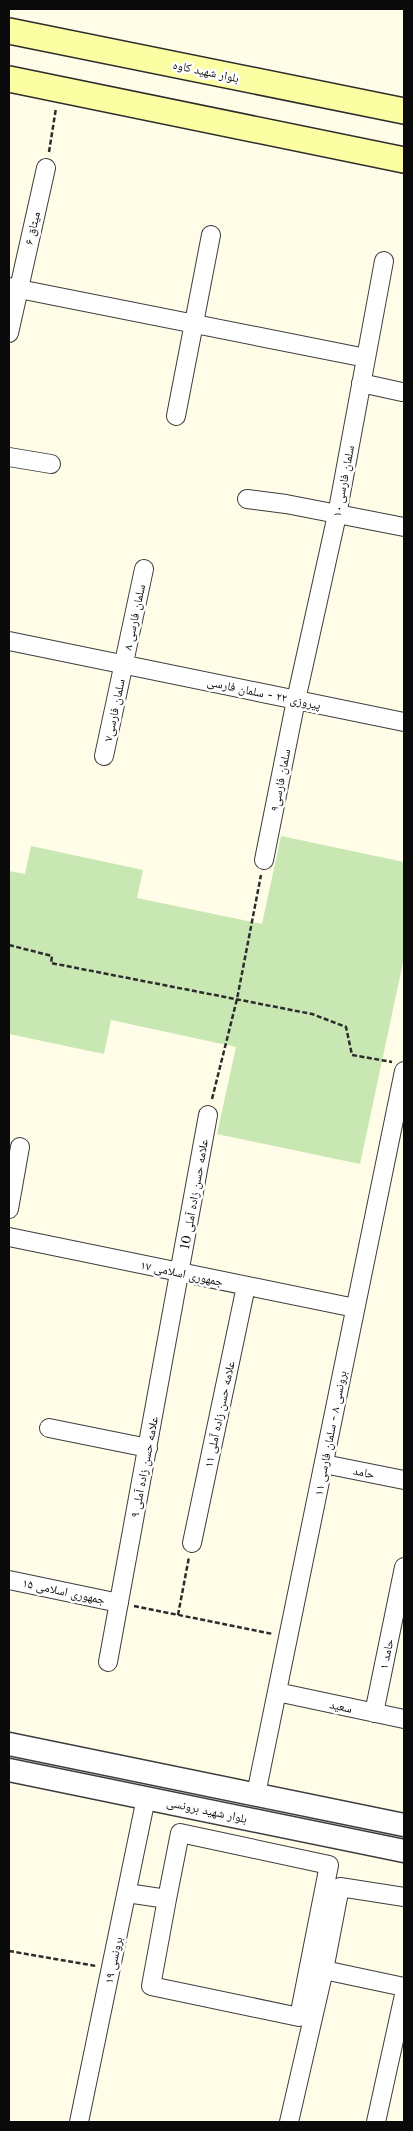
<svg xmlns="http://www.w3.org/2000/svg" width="413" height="2131" viewBox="0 0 413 2131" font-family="'Libre Baskerville','Noto Naskh Arabic',serif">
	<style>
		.green { fill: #c8e7b3 }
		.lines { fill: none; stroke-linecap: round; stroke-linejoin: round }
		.minor-casing { stroke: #3d3d3d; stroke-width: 20 }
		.tertiary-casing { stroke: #3d3d3d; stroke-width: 25 }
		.secondary-casing { stroke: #2c2c2c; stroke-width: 28 }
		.path { stroke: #2c2c2c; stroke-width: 2.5; stroke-dasharray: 5 2.5; stroke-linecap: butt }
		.minor { stroke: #fff; stroke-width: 18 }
		.tertiary { stroke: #fff; stroke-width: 22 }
		.secondary { stroke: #fcfea4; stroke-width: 25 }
		.labels { text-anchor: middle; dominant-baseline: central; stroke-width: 5; stroke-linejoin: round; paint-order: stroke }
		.street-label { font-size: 12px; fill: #0a0a0a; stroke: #fff }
	</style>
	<rect width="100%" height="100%" fill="#fffde8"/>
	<path class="green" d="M281 836 404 862V958L360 1164 217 1134 236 1047 111 1020 104 1054 9 1034V871L25 874 31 846 143 870 137 898 262 924Z"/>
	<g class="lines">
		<defs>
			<path id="minor" d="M9 287 366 358
				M9 333 46 168
				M361 383 402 392
				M176 416 211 235
				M9 457 51 464
				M247 499 286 504 404 527
				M9 641 404 722
				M104 756 144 569
				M264 860 296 700 337 515 384 261
				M9 1209 20 1147
				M9 1237 355 1308
				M49 1428 148 1448
				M324 1464 404 1480
				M192 1543 246 1286
				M9 1580 119 1603
				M108 1662 208 1115
				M277 1692 404 1719
				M374 1713 404 1567
				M256 1794 404 1071
				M127 1893 167 1899 151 1986 299 2017 329 1865 180 1833 167 1899
				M324 1970 404 1987
				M79 2122 146 1798
				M289 2122 324 1970 340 1887 404 1897
				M376 2122 404 1995"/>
			<path id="tertiary" d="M9 1744 404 1825
				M9 1770 404 1851"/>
			<path id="secondary" d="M9 31 404 111
				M9 79 404 160"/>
		</defs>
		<use href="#minor" class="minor-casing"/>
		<use href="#tertiary" class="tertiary-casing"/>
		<use href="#secondary" class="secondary-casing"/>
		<path class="path" d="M49 152 56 108
			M9 945 52 956 51 963 312 1014 346 1027 352 1055 392 1062
			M212 1099 237 999 261 875
			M134 1606 273 1634
			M178 1615 189 1557
			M9 1951 96 1966"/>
		<use href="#minor" class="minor"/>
		<use href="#tertiary" class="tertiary"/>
		<use href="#secondary" class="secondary"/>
	</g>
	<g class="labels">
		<g class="street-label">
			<text transform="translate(206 71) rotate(12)">بلوار شهید کاوه</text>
			<text transform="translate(32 228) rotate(-77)">میثاق ۶</text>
			<text transform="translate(343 481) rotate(-79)">سلمان فارسی ۱۰</text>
			<text transform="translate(134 617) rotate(-78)">سلمان فارسی ۸</text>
			<text transform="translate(264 693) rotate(12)">پیروزی ۲۲ - سلمان فارسی</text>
			<text transform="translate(114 710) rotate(-78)">سلمان فارسی۷</text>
			<text transform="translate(280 780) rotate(-79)">سلمان فارسی۹</text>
			<text transform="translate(194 1194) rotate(-80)">علامه حسن زاده آملی 10</text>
			<text transform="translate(182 1273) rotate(12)">جمهوری اسلامی ۱۷</text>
			<text transform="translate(219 1414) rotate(-78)">علامه حسن زاده آملی ۱۱</text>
			<text transform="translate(330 1433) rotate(-79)">برونسی ۸ - سلمان فارسی ۱۱</text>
			<text transform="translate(144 1467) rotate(-79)">علامه حسن زاده آملی ۹</text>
			<text transform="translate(364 1472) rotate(11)">حامد</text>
			<text transform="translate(64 1591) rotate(12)">جمهوری اسلامی ۱۵</text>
			<text transform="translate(386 1654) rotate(-78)">حامد ۱</text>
			<text transform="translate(341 1706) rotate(12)">سعید</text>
			<text transform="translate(207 1810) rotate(12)">بلوار شهید برونسی</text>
			<text transform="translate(113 1960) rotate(-78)">برونسی ۱۹</text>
		</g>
	</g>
	<rect width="413" height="2131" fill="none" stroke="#0a0a0a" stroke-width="20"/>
</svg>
